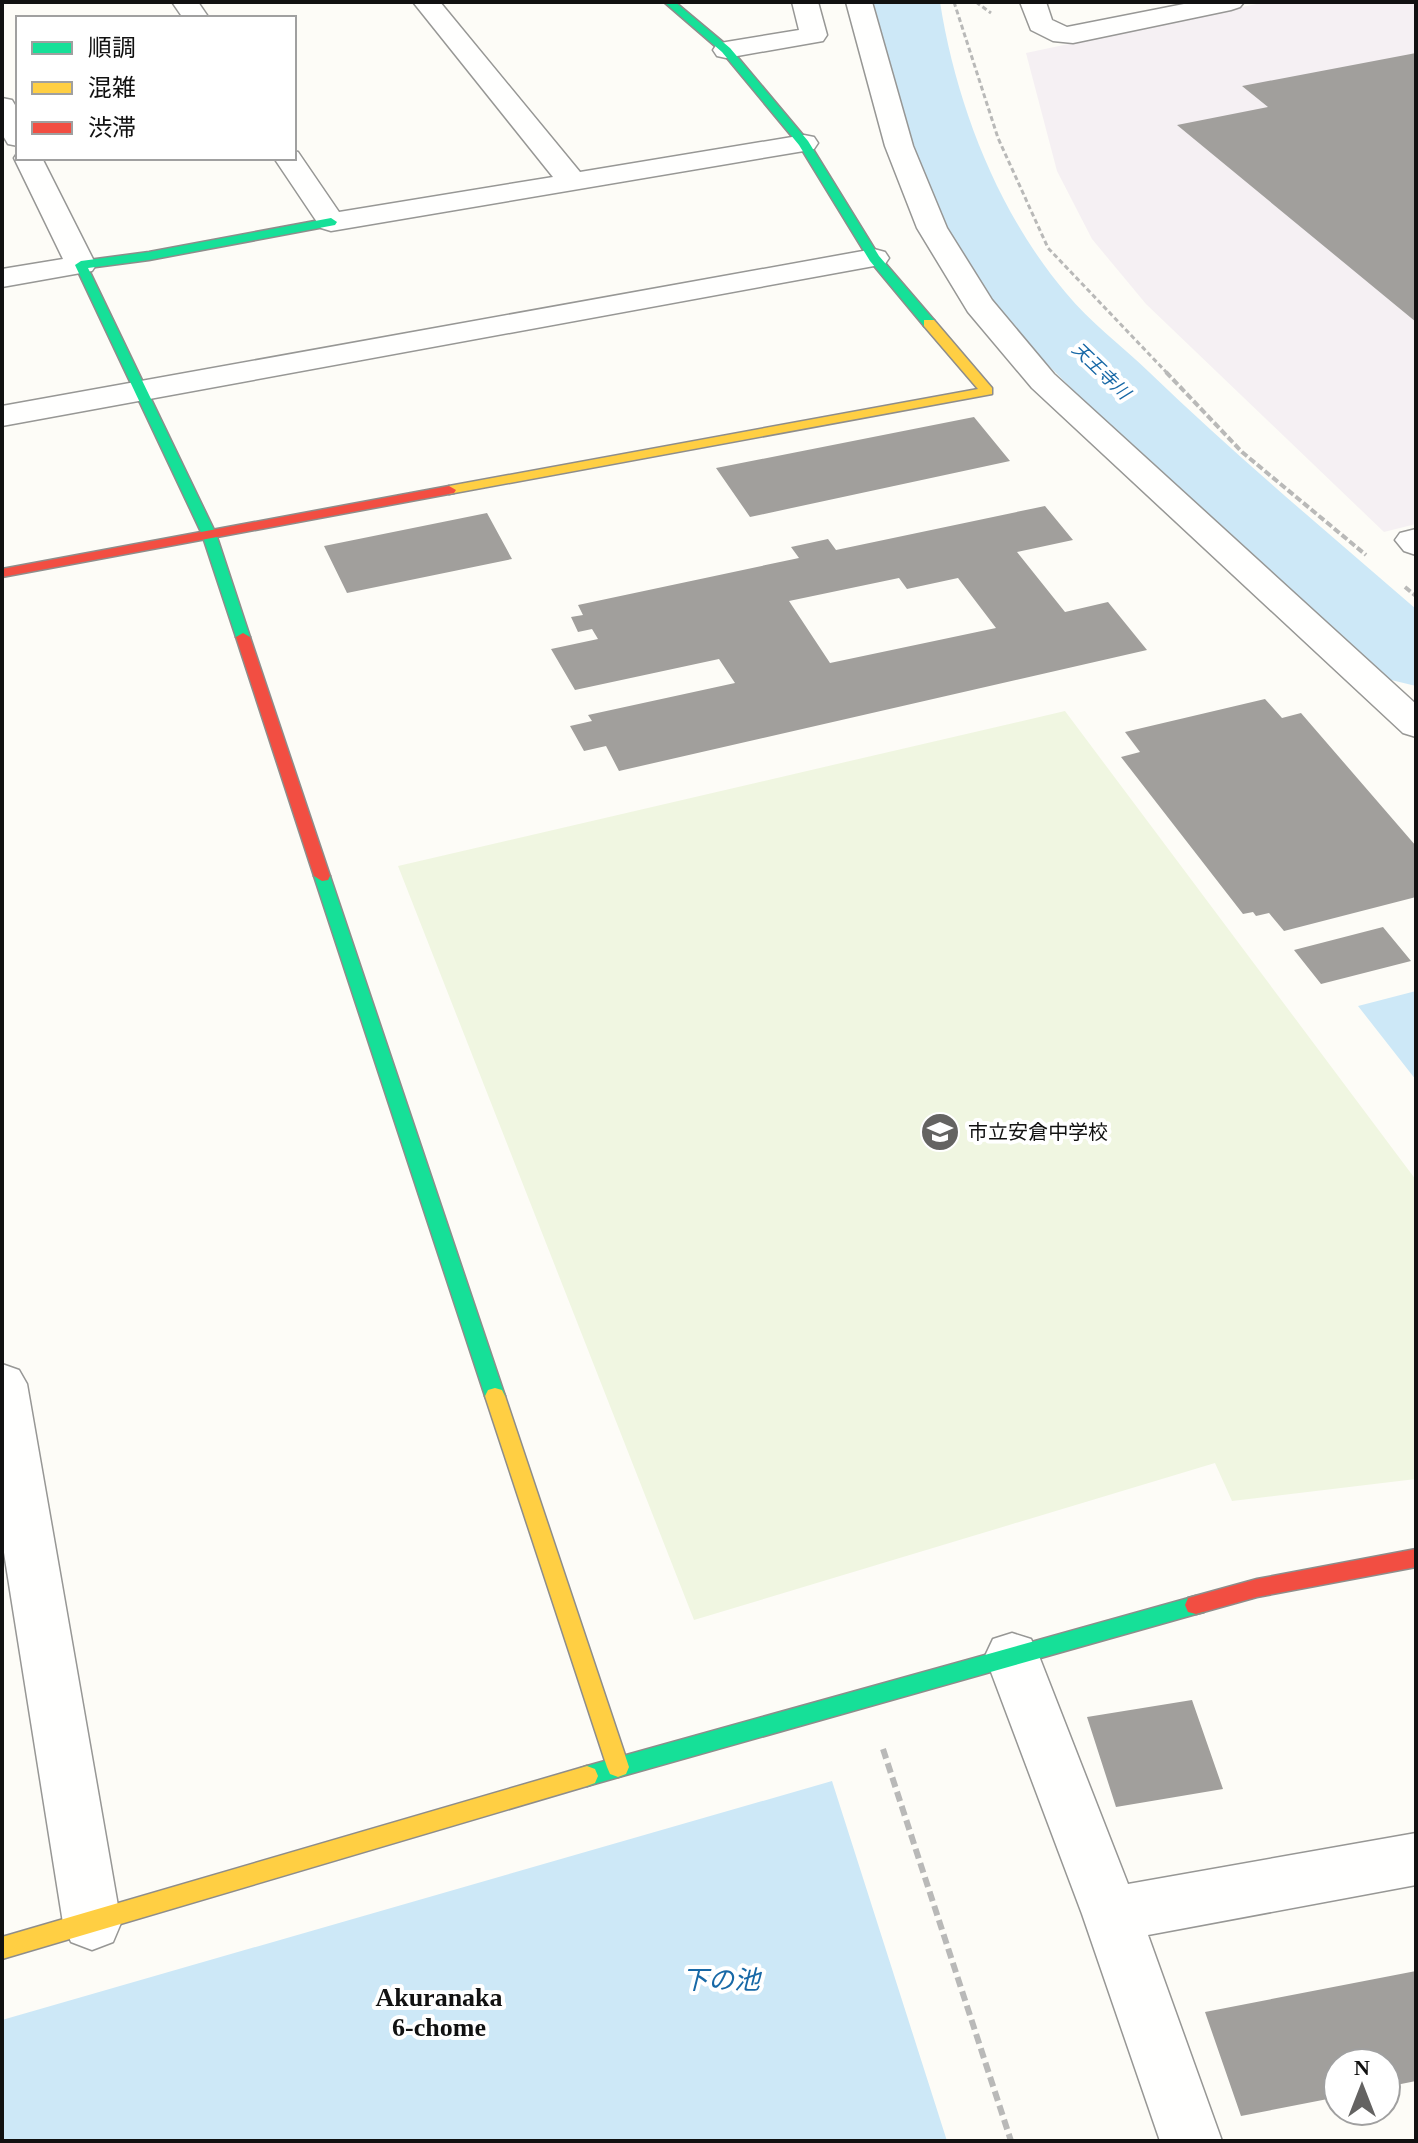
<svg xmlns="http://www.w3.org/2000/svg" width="1418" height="2143" viewBox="0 0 1418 2143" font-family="'Times New Roman','Noto Sans JP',serif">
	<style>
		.industrial { fill: #f5f0f3 }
		.pitch { fill: #f0f6e1 }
		.water { fill: #cde8f7 }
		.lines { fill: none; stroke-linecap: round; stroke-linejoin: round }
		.river { fill: #cde8f7; fill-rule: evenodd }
		.building { fill: #a19f9c; fill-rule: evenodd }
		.street-casing { stroke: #979795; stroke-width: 3 }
		.fast-casing { stroke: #8e8d8b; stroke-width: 3 }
		.slow-casing { stroke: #8e8d8b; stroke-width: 3 }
		.jam-casing { stroke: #8e8d8b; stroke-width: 3 }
		.path-far2 { stroke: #b9b9b8; stroke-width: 3; stroke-dasharray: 5 3; stroke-linecap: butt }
		.path-far1 { stroke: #b9b9b8; stroke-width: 4; stroke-dasharray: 7 3; stroke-linecap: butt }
		.path { stroke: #b9b9b8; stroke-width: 6; stroke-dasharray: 10 5; stroke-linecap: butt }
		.street { fill: #fffffe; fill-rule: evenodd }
		.fast { fill: #16e098; fill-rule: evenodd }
		.slow { fill: #ffcf43; fill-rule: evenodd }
		.jam { fill: #f24e42; fill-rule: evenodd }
		.labels { text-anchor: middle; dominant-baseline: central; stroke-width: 8; stroke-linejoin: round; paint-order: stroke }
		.far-water-label { font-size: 18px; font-style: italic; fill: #1768a6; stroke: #fff }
		.poi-label { font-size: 20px; fill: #111; stroke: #fff; text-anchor: start }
		.near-water-label { font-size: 26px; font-style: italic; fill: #1768a6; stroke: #fff }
		.near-neighbourhood-label { font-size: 26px; font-weight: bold; fill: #111; stroke: #fff }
	</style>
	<rect width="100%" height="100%" fill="#fdfcf7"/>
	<path class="industrial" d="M1266 2H1416V524L1384 532 1146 304 1092 239 1057 171 1026 53Z"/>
	<path class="pitch" d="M1065 711 1416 1180V1479L1232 1501 1215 1463 694 1620 398 866Z"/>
	<path class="water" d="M1416 991V1080L1358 1006Z
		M832 1781 947 2141H2V2020Z"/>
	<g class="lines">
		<path class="river" d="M874 2H940C956 104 998 213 1066 293 1090 322 1122 346 1149 372 1235 455 1326 531 1416 609V686L1383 678 1140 457 1010 327 942 224 905 140 878 38Z"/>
	</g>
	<path class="building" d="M1416 53V322L1177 125 1268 107 1242 86Z
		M974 417 1010 461 750 517 716 468Z
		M1045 506 1073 540 1017 552 1065 612 1108 602 1147 650 619 771 606 746 584 751 570 726 592 721 588 715 735 683 719 659 575 690 551 649 598 639 592 629 578 632 571 617 583 615 578 605 799 558 791 547 828 539 836 550ZM899 578 907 589 958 578 996 628 830 663 789 601Z
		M487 513 512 559 347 593 324 546Z
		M1265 699 1282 718 1301 713 1416 846V897L1284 931 1269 913 1256 916 1253 912 1243 914 1121 757 1140 752 1125 732Z
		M1383 927 1411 961 1321 984 1294 950Z
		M1192 1700 1223 1789 1116 1807 1087 1717Z
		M1416 1971V2081L1386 2087V2063H1338V2097L1241 2116 1205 2012Z"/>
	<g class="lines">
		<defs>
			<path id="street" d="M172 2H198L209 18H183Z
				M413 2H440L580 172 804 135 814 137 818 143 814 149 804 151 331 231 321 228 274 158H294V151L298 152 339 212 553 177Z
				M792 2H818L827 35 823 41 726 58 717 56 713 50 717 44 726 42 799 30Z
				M846 2H872L913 146 947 228 992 300 1054 374 1416 704V737L1403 733 1032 388 968 312 917 228 885 146Z
				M1020 2H1046L1052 20 1067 27 1194 2H1244L1240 7 1231 10 1073 43 1053 41 1031 30Z
				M2 98 12 100 18 110V146L8 144 2 134Z
				M18 152V158H42L96 265 92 271 2 287V269L63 259 14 158Z
				M874 249 885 252 889 258 885 264 2 426V406Z
				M1416 529V555L1404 551 1395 540 1400 533Z
				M2 1364 19 1370 27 1384 121 1923 113 1942 92 1950 71 1942 63 1923 2 1540Z
				M1012 1633 1031 1639 1039 1656 1128 1884 1416 1833V1885L1148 1935 1222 2141H1160L1082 1914 985 1656 993 1639Z"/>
			<path id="fast" d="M664 2H675L730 48 808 141 879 256 934 320V326H924L870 261 799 145 722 52Z
				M331 218 337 222 335 225 149 260 88 268 216 534 250 637 243 641 236 637 202 534 75 265 81 261 149 252Z
				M322 871 330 876 505 1396 502 1402 495 1404 488 1402 485 1396 314 876Z
				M1196 1596 1204 1598 1207 1605 1204 1612 1196 1614 587 1786 579 1783 576 1776 579 1769 587 1766Z"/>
			<path id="slow" d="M924 320H934L992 388V394L449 494 442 490 449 486 978 389 924 326Z
				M495 1388 502 1390 505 1396 629 1767 626 1774 618 1777 610 1774 607 1767 485 1396 488 1390Z
				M587 1766 595 1769 598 1776 595 1783 587 1786 2 1959V1937Z"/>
			<path id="jam" d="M449 486 456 490 454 493 2 577V569Z
				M243 633 250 637 330 876 328 880 322 881 314 876 236 637Z
				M1416 1549V1567L1257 1597 1196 1614 1188 1612 1185 1605 1188 1598 1257 1579Z"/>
		</defs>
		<use href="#street" class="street-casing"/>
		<use href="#fast" class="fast-casing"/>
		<use href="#slow" class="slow-casing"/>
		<use href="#jam" class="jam-casing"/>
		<path class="path-far2" d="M954 2 998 138 1048 248 1168 374
			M976 2 991 13"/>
		<path class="path-far1" d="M1166 372 1242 452 1366 555
			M1405 587 1416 596"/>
		<path class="path" d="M883 1749 1011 2141"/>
		<use href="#street" class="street"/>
		<use href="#fast" class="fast"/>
		<use href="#slow" class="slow"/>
		<use href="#jam" class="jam"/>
	</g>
	<defs>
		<symbol id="school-disc" viewBox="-11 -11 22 22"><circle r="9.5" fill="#646362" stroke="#fff"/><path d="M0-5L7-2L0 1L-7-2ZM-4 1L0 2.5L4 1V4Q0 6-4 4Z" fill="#fff"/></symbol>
	</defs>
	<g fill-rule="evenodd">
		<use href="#school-disc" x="918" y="1110" width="44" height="44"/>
	</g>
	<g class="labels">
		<g class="far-water-label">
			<text transform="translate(1101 371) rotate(44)">天王寺川</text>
		</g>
		<g class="poi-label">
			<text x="968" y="1132">市立安倉中学校</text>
		</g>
		<g class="near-water-label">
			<text x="721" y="1980">下の池</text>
		</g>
		<g class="near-neighbourhood-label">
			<text x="439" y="1997">Akuranaka<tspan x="439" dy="30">6-chome</tspan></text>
		</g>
	</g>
	<rect width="1418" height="2143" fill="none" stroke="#111111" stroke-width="8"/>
	<rect x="16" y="16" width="280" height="144" fill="#ffffff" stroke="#a0a0a0" stroke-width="2"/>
	<rect x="32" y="42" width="40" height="12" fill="#16e098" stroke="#a0a0a0" stroke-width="2"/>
	<text x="88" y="56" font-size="24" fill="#111111">順調</text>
	<rect x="32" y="82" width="40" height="12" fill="#ffcf43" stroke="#a0a0a0" stroke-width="2"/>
	<text x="88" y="96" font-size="24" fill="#111111">混雑</text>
	<rect x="32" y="122" width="40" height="12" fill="#f24e42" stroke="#a0a0a0" stroke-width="2"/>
	<text x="88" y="136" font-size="24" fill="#111111">渋滞</text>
	<g transform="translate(1362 2087)"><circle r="38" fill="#ffffff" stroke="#a0a0a0" stroke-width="2"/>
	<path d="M0-6L14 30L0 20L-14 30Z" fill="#646362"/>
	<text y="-12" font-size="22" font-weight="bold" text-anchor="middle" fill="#111111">N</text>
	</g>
</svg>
